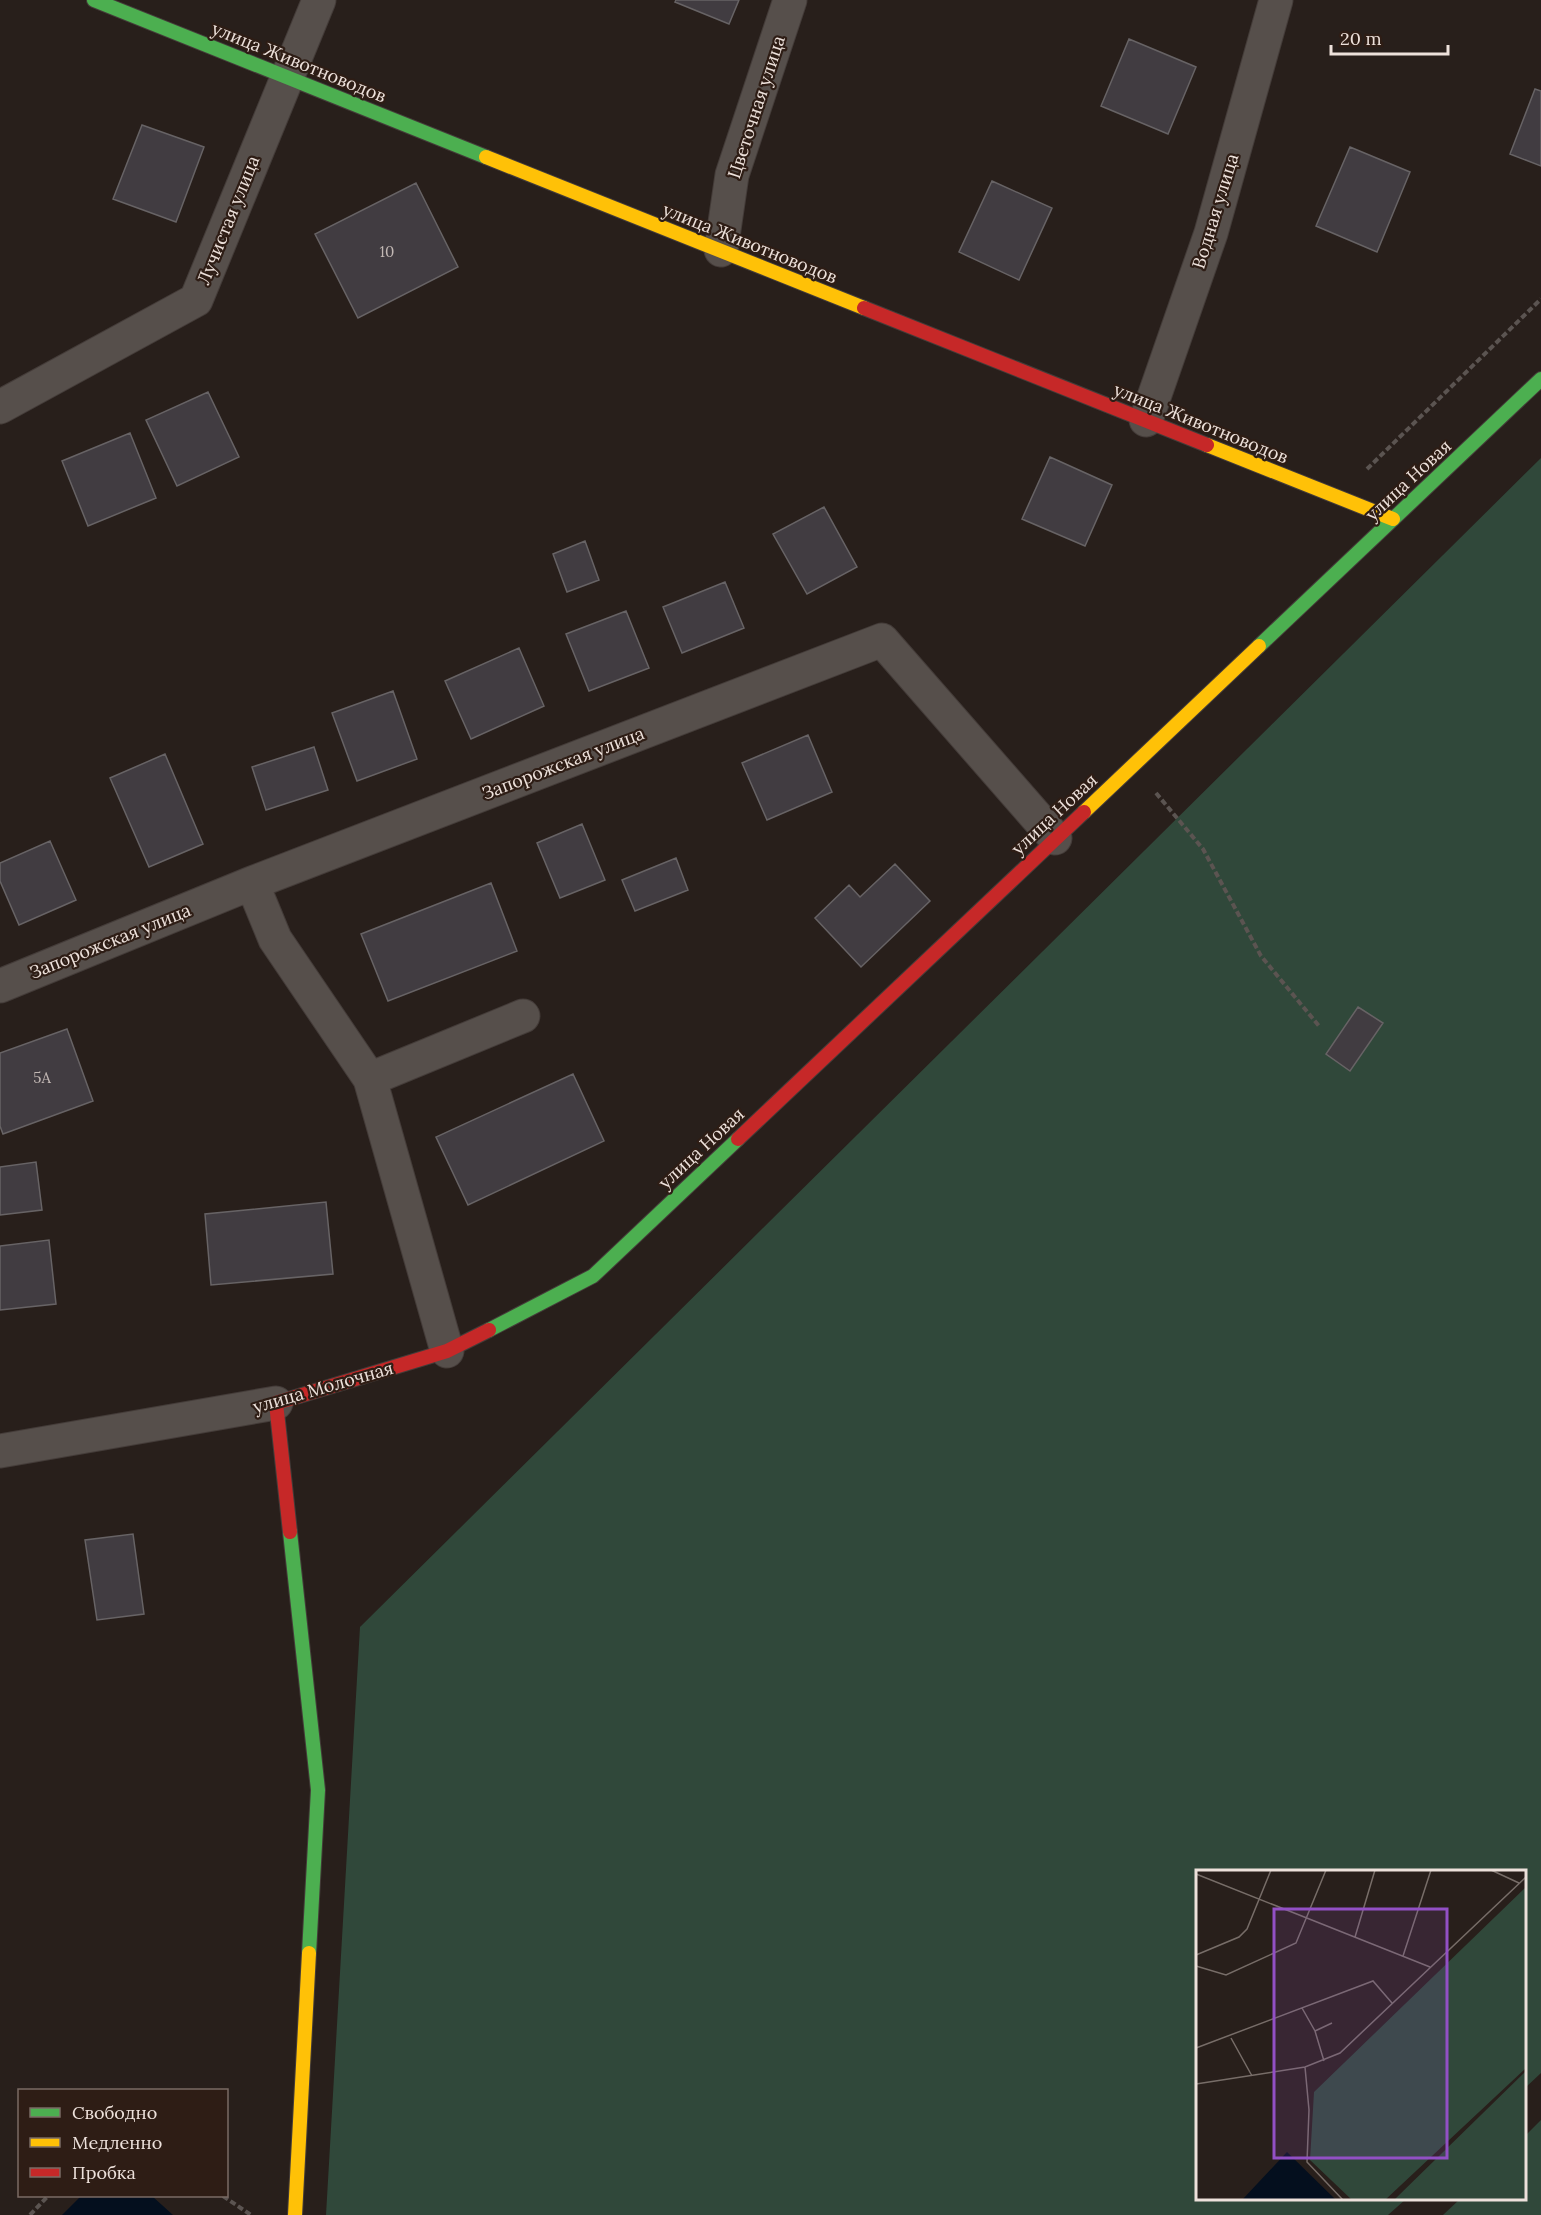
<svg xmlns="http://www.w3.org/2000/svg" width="1541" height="2215" viewBox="0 0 1541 2215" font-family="Lora,serif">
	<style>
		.green { fill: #30483a }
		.water { fill: #040f1e }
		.building { fill: #413c41; stroke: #676365; stroke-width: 1.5 }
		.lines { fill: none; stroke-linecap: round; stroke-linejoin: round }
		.street-casing { stroke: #443c39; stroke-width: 35 }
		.fast-casing { stroke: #443c39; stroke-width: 16 }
		.slow-casing { stroke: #443c39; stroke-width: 16 }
		.jam-casing { stroke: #443c39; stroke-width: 16 }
		.path { stroke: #5b5451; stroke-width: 4; stroke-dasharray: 6 3; stroke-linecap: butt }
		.street { stroke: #564f4b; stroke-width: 33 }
		.fast { stroke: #4caf50; stroke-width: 14 }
		.slow { stroke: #ffc107; stroke-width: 14 }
		.jam { stroke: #c62828; stroke-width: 14 }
		.labels { text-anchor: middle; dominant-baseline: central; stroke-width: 4.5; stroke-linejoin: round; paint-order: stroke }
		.number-label { font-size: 15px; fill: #c2b8b4 }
		.street-label { font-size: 18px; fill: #ede1db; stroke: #2e1d15 }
		.inset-road { fill: none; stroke: #776d68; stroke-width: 1.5 }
		.view { fill: #9250c5; fill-opacity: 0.15; stroke: #9250c5; stroke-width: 3 }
		.inset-edge { fill: none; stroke: #ede1db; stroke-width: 3 }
	</style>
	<rect width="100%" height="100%" fill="#281f1b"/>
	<path class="green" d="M1541 458V2073L1525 2088 1524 1872H1198V2198L1406 2199 1388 2215H326L360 1627Z
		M1541 2120V2215H1443L1460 2199 1524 2198 1525 2136Z"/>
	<path class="water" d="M81 2196H152L173 2215H62Z"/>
	<path class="building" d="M676 0H739L729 24 675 2Z
		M1129 39 1196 67 1168 134 1101 106Z
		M1535 89 1541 91V166L1510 154Z
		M142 125 204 147 176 222 113 199Z
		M1350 147 1410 172 1377 252 1316 226Z
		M992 181 1052 208 1019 280 959 252Z
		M416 183 458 267 358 318 315 234Z
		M208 392 239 457 177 486 146 420Z
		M130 433 156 498 88 526 62 461Z
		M1050 457 1112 485 1085 546 1022 519Z
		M824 507 857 567 807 594 773 534Z
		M585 541 599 580 567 592 553 554Z
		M725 582 744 628 682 653 663 607Z
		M626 611 649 668 589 691 566 634Z
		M519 648 544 706 471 739 445 681Z
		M393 691 417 759 357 781 332 713Z
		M808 735 832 792 767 820 742 763Z
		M314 747 328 790 266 810 252 767Z
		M165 754 203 844 149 867 110 778Z
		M582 824 605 880 560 898 537 843Z
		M50 841 76 900 19 925 0 881V863Z
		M676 858 688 890 635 911 622 880Z
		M895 864 930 901 861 967 815 918 849 885 860 897Z
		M491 883 517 951 388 1001 361 934Z
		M1358 1007 1383 1023 1350 1071 1326 1054Z
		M67 1029 93 1101 3 1134 0 1126V1053Z
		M573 1074 604 1141 468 1205 436 1137Z
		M36 1162 42 1210 0 1215V1167Z
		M326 1202 333 1274 211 1285 205 1214Z
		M49 1240 56 1304 0 1310V1246Z
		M133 1534 144 1614 97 1620 85 1540Z"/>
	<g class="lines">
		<defs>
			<path id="street" d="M721 250 732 175 790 0
				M0 407 196 300 319 0
				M1146 420 1211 233 1276 0
				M252 883 275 939 370 1079 447 1351
				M0 986 252 883 882 640 1055 838
				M370 1079 523 1016
				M0 1451 276 1403"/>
			<path id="fast" d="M94 0 486 157
				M1259 646 1541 379
				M489 1330 593 1276 738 1139
				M290 1532 318 1790 309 1953"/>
			<path id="slow" d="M486 157 864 308
				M1207 445 1393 519
				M1084 812 1259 646
				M295 2215 309 1953"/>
			<path id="jam" d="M864 308 1207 445
				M738 1139 1084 812
				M290 1532 276 1403 447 1351 489 1330"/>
		</defs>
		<use href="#street" class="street-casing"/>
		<use href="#fast" class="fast-casing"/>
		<use href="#slow" class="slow-casing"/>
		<use href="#jam" class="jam-casing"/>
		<path class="path" d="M1367 469 1541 299
			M1156 793 1203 849 1261 956 1319 1026
			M223 2196 251 2215
			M30 2215 48 2196"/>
		<use href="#street" class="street"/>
		<use href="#fast" class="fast"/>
		<use href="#slow" class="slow"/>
		<use href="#jam" class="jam"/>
	</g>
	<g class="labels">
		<g class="number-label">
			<text x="387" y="251">10</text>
			<text x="42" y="1077">5А</text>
		</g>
		<g class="street-label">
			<text transform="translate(299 62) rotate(22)">улица Животноводов</text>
			<text transform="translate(756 107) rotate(-72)">Цветочная улица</text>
			<text transform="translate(1215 211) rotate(-73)">Водная улица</text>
			<text transform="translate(228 220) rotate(-68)">Лучистая улица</text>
			<text transform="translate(750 243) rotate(22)">улица Животноводов</text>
			<text transform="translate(1201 423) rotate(22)">улица Животноводов</text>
			<text transform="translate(1408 480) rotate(-43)">улица Новая</text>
			<text transform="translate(563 763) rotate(-21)">Запорожская улица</text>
			<text transform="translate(1054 814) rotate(-43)">улица Новая</text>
			<text transform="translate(110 941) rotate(-22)">Запорожская улица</text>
			<text transform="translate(701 1148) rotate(-43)">улица Новая</text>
			<text transform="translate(323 1387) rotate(-16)">улица Молочная</text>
		</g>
	</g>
	<g transform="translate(1196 1870)">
		<rect width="330" height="330" fill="#281f1b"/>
		<path d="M330 17V198L189 330H156L114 290 118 222ZM330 201V330H198Z" fill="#30483a"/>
		<path d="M91 282 140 330H46Z" fill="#040f1e"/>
		<path class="inset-road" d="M295 0 323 13M0 4 234 97M159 67 179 0M0 85 43 67 51 59 75 0M207 86 235 0M0 96 30 105 100 73 130 0M106 138 119 161 128 191M119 161 136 153M35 168 56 206M0 178 177 111 196 133M109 197 113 240 111 292 147 330M0 214 109 197 144 183 330 7"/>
		<path class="view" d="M78 39H251V288H78Z"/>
		<rect width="330" height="330" class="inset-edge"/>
	</g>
	<rect x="18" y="2089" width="210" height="108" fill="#2e1d15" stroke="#7a6b64" stroke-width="1.5"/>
	<rect x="30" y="2108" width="30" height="9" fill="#4caf50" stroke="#7a6b64" stroke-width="1.5"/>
	<text x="72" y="2119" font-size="18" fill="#ede1db">Свободно</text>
	<rect x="30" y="2138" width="30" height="9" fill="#ffc107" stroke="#7a6b64" stroke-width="1.5"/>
	<text x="72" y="2149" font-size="18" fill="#ede1db">Медленно</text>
	<rect x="30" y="2168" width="30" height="9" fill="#c62828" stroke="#7a6b64" stroke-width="1.5"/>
	<text x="72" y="2179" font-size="18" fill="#ede1db">Пробка</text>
	<path d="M1331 45v9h117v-9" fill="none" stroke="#ede1db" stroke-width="3"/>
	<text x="1340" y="45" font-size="18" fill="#ede1db" stroke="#2e1d15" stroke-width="4.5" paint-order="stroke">20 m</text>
</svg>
